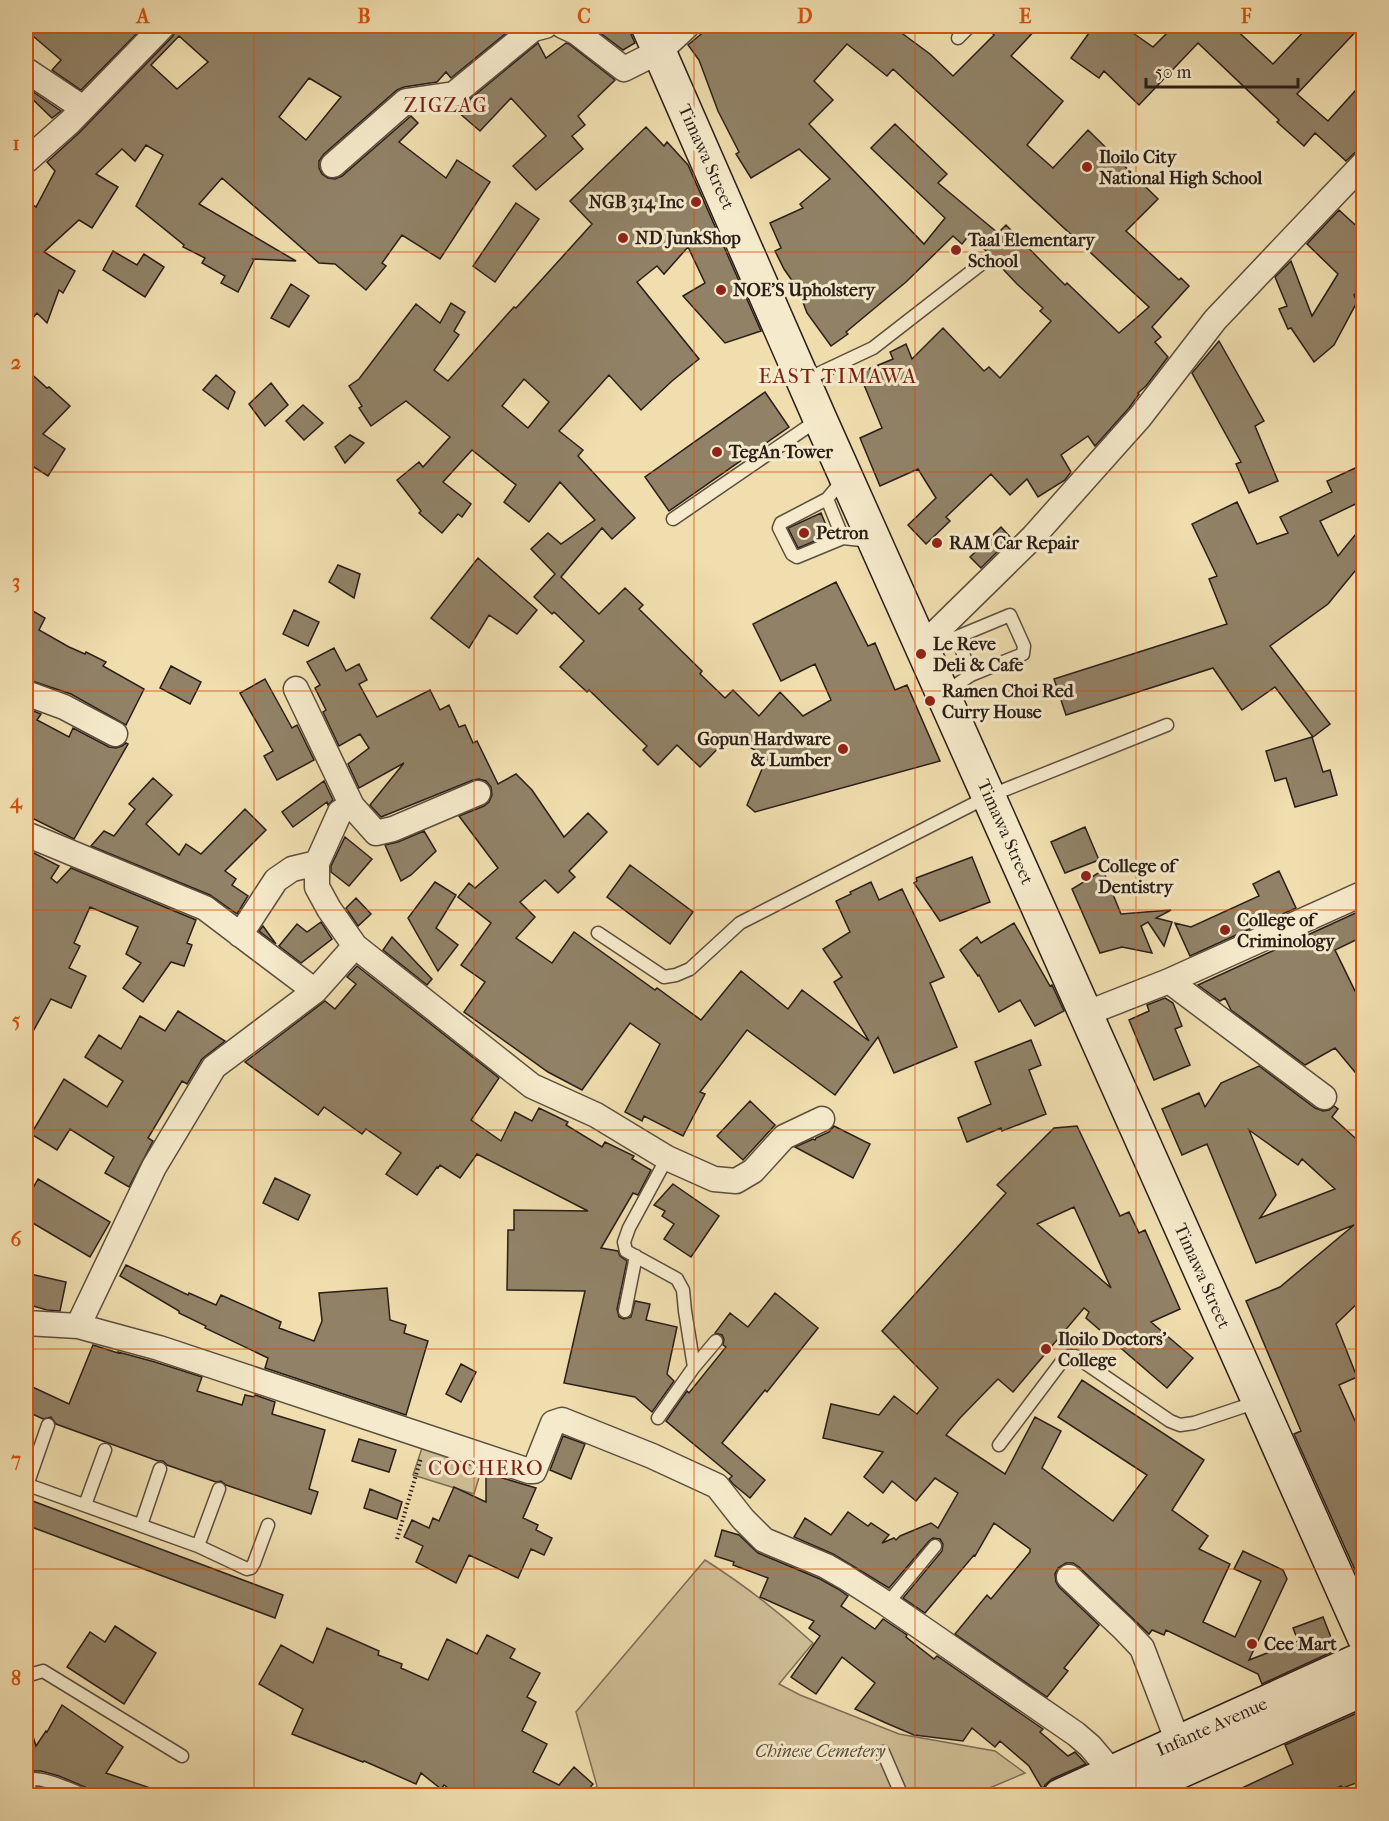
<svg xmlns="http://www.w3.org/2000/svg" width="1389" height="1821" viewBox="0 0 1389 1821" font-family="'IM FELL French Canon',serif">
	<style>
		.green { fill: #cebd95; stroke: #7c6e56; stroke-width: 1.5 }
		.building { fill: #918267; stroke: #2a1e18; stroke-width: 1.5; fill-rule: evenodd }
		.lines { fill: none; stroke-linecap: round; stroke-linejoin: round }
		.lane-casing { stroke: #5c4e3e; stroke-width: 15 }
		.street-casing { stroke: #5c4e3e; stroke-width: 27 }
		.secondary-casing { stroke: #2a1e18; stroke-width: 36 }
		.path { stroke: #2a1e18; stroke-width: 4; stroke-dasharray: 1.5 3; stroke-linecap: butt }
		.lane { stroke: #f5eacb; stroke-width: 12 }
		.street { stroke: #f5eacb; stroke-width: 24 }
		.secondary { stroke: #f5eacb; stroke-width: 33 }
		.grid { fill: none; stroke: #d5530d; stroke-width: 1.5; stroke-opacity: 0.55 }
		.poi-dot { fill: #8f2418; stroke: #f5eacb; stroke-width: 2 }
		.labels { text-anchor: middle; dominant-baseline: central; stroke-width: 6; stroke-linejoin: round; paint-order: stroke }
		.street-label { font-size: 18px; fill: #2a1e18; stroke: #f5eacb }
		.poi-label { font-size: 18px; font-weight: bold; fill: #2a1e18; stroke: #f5eacb; text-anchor: start }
		.park-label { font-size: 18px; font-style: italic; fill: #5b4e3e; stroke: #f5eacb }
		.neighbourhood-label { font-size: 20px; letter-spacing: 1.5px; fill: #7a1f14; stroke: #f5eacb }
		.quarter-label { font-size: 21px; letter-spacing: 1.5px; fill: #7a1f14; stroke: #f5eacb }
		.neatline { fill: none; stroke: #d5530d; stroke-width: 2 }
		.grid-label { font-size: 20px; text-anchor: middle; font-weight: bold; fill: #d5530d }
	</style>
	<rect width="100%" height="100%" fill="#f0deaf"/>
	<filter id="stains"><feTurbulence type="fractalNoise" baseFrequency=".00333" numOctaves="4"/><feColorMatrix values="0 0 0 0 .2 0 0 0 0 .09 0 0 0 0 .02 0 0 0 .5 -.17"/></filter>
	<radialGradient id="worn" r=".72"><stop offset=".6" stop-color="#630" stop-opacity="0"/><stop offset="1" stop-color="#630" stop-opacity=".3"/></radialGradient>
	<path class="green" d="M424 1442 484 1461 474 1494 413 1475Z
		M705 1560C746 1586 778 1611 813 1643L779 1684 800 1695 899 1734 995 1751 1025 1773 973 1795H589L597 1786 576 1712Z"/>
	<path class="building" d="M26 26H144L81 90 52 70 61 60 26 30Z
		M177 26H515L451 78 446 72 437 82 404 87 397 90 324 154 319 161V168L322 174 328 178 335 179 342 176 411 116 418 123 399 142 446 178 457 160 490 182 440 259 402 235 382 263 386 266 366 290 335 264 319 263 222 178 199 204 296 261 253 259 254 260 238 292 221 283 225 276 202 263 205 258 183 247 184 245 136 206 163 155 146 145 135 161 122 149 96 174 118 187 92 228 79 220 44 252 75 271 63 293 59 290 47 323 37 313 26 326V291L33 275 26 270V201L36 207 55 171 47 162 80 132 173 36ZM179 36 208 62 177 89 151 65ZM309 78 341 97 306 140 279 117Z
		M591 26H627L635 43 623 50Z
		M711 26H892L930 54 953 76 994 35 985 26H1039L1011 56 1063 101 1027 145 1053 168 1088 130 1158 199 1126 231 1179 280 1181 278 1189 286 1152 327 1161 337 1155 342 1168 357 1146 386 1138 393 1139 394 1129 408 1095 446 1088 436 1061 455 1071 472 1065 480 1038 497 1027 479 1010 495 991 474 946 517 950 521 926 544 908 525 936 498 918 469 880 486 860 438 882 428 859 373 893 359 890 352 906 344 912 359 943 328 984 371 989 367 1000 378 1051 321 1040 311 1043 308 1017 284 970 234 962 244 953 236 906 282 846 332 848 334 831 346 807 313 798 289 784 269 775 251 781 248 770 223 803 208 800 204 830 179 799 149 751 178 736 154 739 152 718 111 699 60 688 45ZM847 44 887 76 893 69 1149 307 1119 333 1067 283 1065 285 1049 269 1006 225 998 233 938 183 947 174 895 124 871 148 945 218 924 244 809 124 833 100 814 81Z
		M1094 26H1123L1153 47 1174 26H1232L1273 64 1309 26H1361L1297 94 1328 121 1364 81V144L1346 161 1315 133 1304 146 1277 122 1279 120 1198 43 1139 105 1104 71 1099 78 1071 58Z
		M538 43 546 58 566 43 569 44 615 80 578 116 585 125 572 136 583 149 536 190 513 166 546 136 511 98 480 131 458 112 469 100Z
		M26 87 61 111 52 118 26 93Z
		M646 127 664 146 667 142 688 165 761 331 725 343 683 296 705 283 688 247 664 274 657 266 637 282 699 359 672 381 641 410 609 375 559 431 583 450 578 456 635 518 612 539 602 528 561 577 599 614 625 588 643 605 639 609 702 671 700 674 725 698 733 690 759 716 780 692 803 716 831 700 815 664 781 681 753 624 836 582 868 646 875 643 895 690 907 685 940 761 755 812 747 805 767 757 734 738 731 741 728 738 700 767 677 745 658 765 643 750 647 746 589 690 587 692 560 667 584 641 554 612 552 614 534 597 555 574 531 549 548 533 561 544 595 520 560 482 529 522 504 502 516 485 472 450 443 482 471 504 462 517 458 514 442 533 419 513 421 511 397 480 419 462 423 467 450 437 406 401 371 426 359 408 362 406 349 386 359 379 416 304 440 323 451 303 465 312 454 331 459 335 434 370 448 381 514 307 516 308 592 224 570 201ZM524 379 549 402 528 428 502 406Z
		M516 203 539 219 495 282 473 266Z
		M1339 210 1364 233V285L1354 295 1357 302 1334 345 1314 362 1291 328 1288 329 1279 309 1287 306 1275 277 1291 261 1312 316 1338 274 1307 244Z
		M113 251 137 265 144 254 164 267 145 297 103 270Z
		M291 284 309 296 289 327 271 318Z
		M1219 341 1264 421 1255 426 1278 481 1249 493 1236 464 1241 462 1192 373Z
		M26 369 47 388 49 387 70 406 43 434 65 449 48 476 26 462Z
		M216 375 235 392 228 409 203 390Z
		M271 383 288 405 265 426 249 404Z
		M765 392 789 427 669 511 645 477Z
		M303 405 323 423 304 440 286 421Z
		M350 435 364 443 345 463 335 447Z
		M1364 464V500L1320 521 1338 556 1364 524V560L1328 604 1270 646 1330 724 1313 737 1275 687 1242 710 1213 668 1066 715 1054 679 1227 624 1209 579 1217 576 1192 524 1237 502 1257 544 1288 533 1280 517 1332 492 1327 481Z
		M821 513 830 535 798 548 788 528Z
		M1001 527 1011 538 981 568 970 557Z
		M478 558 537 610 517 634 489 615 469 648 431 618Z
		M338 565 360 574 354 598 329 582Z
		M26 607 45 618 39 630 69 647 85 654 86 652 106 662 103 666 144 689 126 725 71 694 26 679Z
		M294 610 319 622 308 646 283 634Z
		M334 648 346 671 359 664 367 680 359 684 377 717 430 690 440 710 449 705 459 727 465 725 473 743 477 741 498 784 516 774 532 790 564 837 588 813 607 832 569 871 575 877 558 893 545 880 520 902 535 917 516 938 552 963 574 932 655 990 657 988 701 1020 741 971 788 1009 802 990 869 1041 834 982 842 977 823 949 850 932 836 901 851 894 850 892 871 882 879 900 902 889 944 977 930 983 957 1047 894 1073 878 1037 835 1095 747 1030 700 1092 705 1094 683 1136 644 1116 642 1121 625 1112 660 1044 630 1023 582 1090 548 1072 464 1012 485 982 461 965 491 923 458 897 469 883 475 888 498 868 459 816 484 806 489 802 492 795 491 787 486 781 479 779 473 780 381 817 370 805 404 763 359 788 348 764 369 748 360 734 339 746 323 712 326 710 315 688 320 685 307 662Z
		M171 666 201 682 190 704 160 688Z
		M265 679 292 728 297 725 314 760 277 780 264 756 273 751 240 693Z
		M26 708 41 714 37 720 69 737 73 728 109 747 116 748 122 746 126 743 128 744 74 839 26 815V770L31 758 26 755V751L32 737 30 736 26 745Z
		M1312 737 1323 772 1330 770 1337 795 1295 807 1286 778 1275 781 1266 751Z
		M153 778 172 795 146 824 179 855 186 844 201 854 245 809 266 830 225 871 236 879 232 885 248 896 237 914 210 895 91 846 104 831 114 836 135 809 129 804Z
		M324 781 333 800 328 805 327 802 293 827 282 812Z
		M1085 827 1099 860 1065 873 1051 842Z
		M424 831 436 851 411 875 401 881 385 845 398 842Z
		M345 837 372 859 349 886 331 872V866Z
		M26 849 59 866 51 878 57 883 71 868 196 920 187 943 192 945 184 966 171 962 143 1002 123 988 141 963 126 954 138 927 90 907 74 943 80 946 69 968 86 976 71 1008 51 999 26 1044Z
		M972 857 990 902 940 921 914 883 917 881 916 878Z
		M630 865 693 912 670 944 607 897Z
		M1103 870 1121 914 1171 910 1156 918 1172 922 1164 946 1148 922 1141 926 1152 953 1122 947 1100 953 1072 889Z
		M1279 871 1296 908 1190 956 1175 923 1191 927 1259 896 1253 884Z
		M435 882 456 895 436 928 458 945 438 971 408 918Z
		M356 898 371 914 358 926 346 908Z
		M1360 911 1364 919V936L1335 950 1357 995 1364 990V1083L1335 1048 1305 1065 1231 1010 1225 998 1220 1001 1198 985Z
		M321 922 332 939 301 963 279 946 297 924 307 932Z
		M1014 923 1050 986 1052 985 1064 1011 1035 1026 1020 1000 999 1012 979 975 978 976 960 950 977 937 981 943Z
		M263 926 276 944 259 931Z
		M392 937 432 979 427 985 383 950Z
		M357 966 499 1078 471 1120 501 1141 515 1112 532 1121 539 1108 568 1122 566 1125 602 1147 605 1142 634 1156 632 1159 651 1170 638 1195 633 1193 601 1248 618 1251 620 1256 627 1261 617 1309 619 1317 624 1319 631 1317 635 1301 650 1304 646 1320 677 1327 667 1374 674 1381 652 1412 635 1397 564 1383 585 1291 507 1290 508 1230H514V1210L588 1211 477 1154 460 1178 440 1165 438 1168 437 1167 417 1195 386 1174 401 1153 366 1129 362 1134 324 1107 318 1115 245 1062 325 1001 335 1009 356 984 347 977Z
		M1165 998 1173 1003 1182 1026 1175 1029 1190 1065 1154 1080 1129 1020 1149 1011 1147 1005Z
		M178 1011 225 1041 202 1059 187 1084 182 1081 148 1138 153 1141 129 1187 105 1173 114 1157 70 1129 57 1150 31 1134 64 1079 107 1107 123 1081 85 1057 99 1035 121 1049 140 1016 165 1031Z
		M1031 1040 1041 1065 1029 1070 1046 1114 1002 1131 1001 1128 967 1142 958 1118 991 1104 975 1062Z
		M1259 1066 1315 1108 1323 1111 1329 1110 1334 1106 1338 1109 1332 1117 1364 1146V1297L1336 1324 1357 1377 1339 1385 1364 1441V1590L1294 1434 1301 1431 1246 1301 1280 1287 1354 1225 1256 1263 1207 1144 1182 1155 1162 1109 1199 1093 1205 1107 1221 1083ZM1249 1130 1298 1165 1302 1159 1335 1189 1260 1218 1276 1195Z
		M750 1101 775 1125 743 1160 717 1136Z
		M834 1126 870 1144 853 1178 795 1147 813 1139 815 1140 816 1138 829 1132Z
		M1077 1126 1120 1216 1129 1212 1139 1233 1145 1230 1180 1309 1151 1322 1193 1358 1167 1388 1086 1318 1089 1312 1084 1308 1013 1392 998 1379 960 1418 946 1435 1005 1474 1035 1417 1061 1431 1042 1468 1113 1521 1147 1475 1058 1417 1082 1380 1204 1460 1172 1510 1208 1536 1199 1549 1230 1564 1203 1622 1235 1637 1261 1581 1234 1569 1243 1551 1283 1570 1287 1579 1249 1660 1298 1641 1293 1628 1323 1617 1336 1650 1262 1684 1258 1674 1166 1630 1164 1635 1152 1630 1149 1634 1079 1567 1073 1563H1066L1058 1568 1055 1574 1056 1582 1059 1587 1099 1625 1064 1668 1068 1671 1047 1697 955 1634 987 1595 991 1599 1030 1552V1549L994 1523 975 1556 974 1555 925 1613 903 1598 942 1551 943 1544 940 1539 933 1538 929 1541 889 1588 833 1554 794 1537 805 1518 831 1535 848 1512 868 1526 871 1523 889 1535 882 1543 894 1538 896 1540 900 1536 931 1523 938 1528 958 1493 935 1478 916 1501 892 1481 883 1493 864 1477 883 1452 823 1438 831 1404 879 1415 894 1396 917 1414 938 1388 882 1331 1006 1193 997 1185 1054 1128ZM1074 1207 1111 1288 1037 1224Z
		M275 1178 310 1195 298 1220 263 1203Z
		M38 1179 110 1222 90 1257 26 1219V1201Z
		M673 1184 719 1216 691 1257 664 1239 674 1224 662 1216 665 1211 654 1205Z
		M126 1265 188 1295 189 1293 216 1305 221 1295 281 1322 279 1328 314 1341 322 1321 319 1293 387 1288 390 1320 406 1325 404 1333 428 1341 406 1415 265 1368 268 1358 205 1328 206 1326 179 1313V1311L120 1276Z
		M26 1273 66 1282 60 1311 47 1310 26 1304Z
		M775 1293 818 1328 767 1392 765 1390 722 1443 765 1480 750 1498 733 1484 729 1479 732 1476 666 1421 687 1391 689 1393 726 1347 723 1345 724 1339 722 1335 715 1333 730 1313 748 1327Z
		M93 1345 118 1353V1352L155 1362 202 1377 197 1391 242 1405 245 1395 254 1397 255 1395 275 1402 272 1414 325 1430 309 1489 318 1492 311 1514 226 1485 221 1481 216 1482 167 1465 163 1461H158L56 1424 51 1417 43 1419 26 1411V1384L69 1404Z
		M461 1364 476 1372 461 1402 446 1394Z
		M563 1436 585 1444 571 1479 550 1470Z
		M359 1439 396 1450 389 1472 352 1461Z
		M486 1473 536 1488 523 1518 538 1525 536 1530 552 1538 544 1555 531 1549 518 1578 469 1555 456 1583 416 1562 423 1546 404 1537 412 1520 429 1528 433 1518 439 1521 454 1487 486 1502Z
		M370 1489 402 1502 397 1519 364 1508Z
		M30 1500 283 1595 275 1618 26 1525V1512Z
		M722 1530 739 1535 758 1553 820 1579 838 1589 848 1596 841 1606 875 1629 883 1619 907 1635 906 1637 934 1659 937 1656 1043 1729 1040 1732 1068 1756 1075 1752 1086 1764 1052 1779 1045 1785 1043 1790 1029 1766 1000 1741 995 1747 972 1728 963 1741 914 1735 886 1723 855 1709 875 1683 842 1657 816 1694 791 1677 820 1636 809 1628 814 1621 760 1597 768 1578 733 1565 734 1562 715 1556Z
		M115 1626 156 1653 124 1704 67 1667 90 1632 105 1642Z
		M327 1628 379 1651 378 1655 402 1664 401 1668 428 1680 447 1639 477 1654 487 1635 515 1649 510 1658 540 1673 527 1697 536 1702 522 1731 547 1744 533 1772 559 1785 574 1767 593 1784 583 1796H459L444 1785 441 1789 421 1773 416 1784 364 1761 363 1762 292 1734 303 1709 259 1684 281 1645 313 1663Z
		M62 1705 123 1747 106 1773 165 1793V1796H95L90 1789 59 1776 41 1771H26V1728L30 1727 36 1746 46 1731 47 1732Z
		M1364 1710V1780L1343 1788 1341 1786 1318 1796H1225L1293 1764 1285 1745Z
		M39 1788 53 1792 63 1796H41Z"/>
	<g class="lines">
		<defs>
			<path id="lane" d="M958 38 970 26
				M805 380 873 348 985 261
				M843 480 827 499 781 523 779 528 792 554 797 557 843 538 871 541
				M827 499 843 538
				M673 519 819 419
				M957 637 971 675
				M930 644 957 637 1010 615 1024 646 1023 654 971 675 944 693
				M598 933 664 977 676 975 690 969 740 923 989 796 1167 725
				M667 1158 629 1228 624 1242 626 1251 677 1279 683 1290 685 1311 694 1367
				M625 1311 636 1256
				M658 1418 694 1367 716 1341
				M999 1445 1063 1360 1069 1356H1075L1170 1421 1180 1425 1194 1423 1257 1402
				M28 1485 198 1546 247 1569 251 1568 254 1563 268 1525
				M26 1488 48 1425
				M85 1505 105 1450
				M141 1525 160 1469
				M198 1546 219 1489
				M887 1604 935 1546
				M26 1676 43 1671 182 1756
				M883 1752 902 1796
				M26 1779 33 1796
				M26 1780C42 1775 70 1790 87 1796"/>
			<path id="street" d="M563 26 576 32 624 69 660 51 687 26
				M26 70 83 108
				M26 161 70 122 163 26
				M333 165 406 101 454 94 533 29 545 26
				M922 646 1033 537 1140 417 1215 320 1364 163
				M296 689 352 806
				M26 693 64 707 115 734
				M478 793 393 829 376 833 352 806 340 812 317 863V887L329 909 355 946 532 1086 596 1115 667 1158 714 1179 736 1181 753 1171 784 1137 822 1119
				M26 834 205 908 315 991
				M240 935 276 880 292 869 317 863
				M1169 981 1324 1097
				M1085 1014 1169 981 1364 893
				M26 1323 78 1326 159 1348 529 1471H534L553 1423 562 1420 652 1456 717 1486 743 1519 764 1540 826 1566 845 1577 887 1604 1076 1734 1090 1746 1112 1772
				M78 1326 154 1167 214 1067 315 991 355 946
				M1069 1577 1124 1629 1142 1648 1178 1742"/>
			<path id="secondary" d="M648 26 820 419 1364 1637
				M1060 1796 1364 1658
				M1125 1796 1364 1689"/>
		</defs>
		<use href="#lane" class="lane-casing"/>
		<use href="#street" class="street-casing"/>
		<use href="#secondary" class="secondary-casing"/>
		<path class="path" d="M397 1539 421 1458"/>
		<use href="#lane" class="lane"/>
		<use href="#street" class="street"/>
		<use href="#secondary" class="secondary"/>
	</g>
	<path class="grid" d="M254 26V1796M474 26V1796M694 26V1796M915 26V1796M1136 26V1796M26 252H1364M26 472H1364M26 691H1364M26 910H1364M26 1130H1364M26 1349H1364M26 1569H1364"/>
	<g class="poi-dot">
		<circle cx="1087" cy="167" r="6"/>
		<circle cx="696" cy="202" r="6"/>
		<circle cx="623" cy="238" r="6"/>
		<circle cx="956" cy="250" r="6"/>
		<circle cx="721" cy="290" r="6"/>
		<circle cx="717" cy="452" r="6"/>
		<circle cx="804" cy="533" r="6"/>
		<circle cx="937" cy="543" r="6"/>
		<circle cx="921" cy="654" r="6"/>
		<circle cx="930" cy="701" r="6"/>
		<circle cx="843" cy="749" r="6"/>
		<circle cx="1086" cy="876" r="6"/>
		<circle cx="1225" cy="930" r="6"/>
		<circle cx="1046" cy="1349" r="6"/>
		<circle cx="1252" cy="1644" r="6"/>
	</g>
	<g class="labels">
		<g class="street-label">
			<text transform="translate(706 157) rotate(66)">Timawa Street</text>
			<text transform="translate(1005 832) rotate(66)">Timawa Street</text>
			<text transform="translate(1202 1276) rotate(66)">Timawa Street</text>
			<text transform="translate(1212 1727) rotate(-24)">Infante Avenue</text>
		</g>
		<g class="poi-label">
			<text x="1099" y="157">Iloilo City<tspan x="1099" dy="21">National High School</tspan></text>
			<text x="684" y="202" text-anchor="end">NGB 314 Inc</text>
			<text x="635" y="238">ND JunkShop</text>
			<text x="968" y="240">Taal Elementary<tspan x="968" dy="21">School</tspan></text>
			<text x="733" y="290">NOE'S Upholstery</text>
			<text x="729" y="452">TegAn Tower</text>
			<text x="816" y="533">Petron</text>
			<text x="949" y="543">RAM Car Repair</text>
			<text x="933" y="644">Le Reve<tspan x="933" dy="21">Deli &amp; Cafe</tspan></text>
			<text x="942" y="691">Ramen Choi Red<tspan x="942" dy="21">Curry House</tspan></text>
			<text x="831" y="739" text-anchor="end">Gopun Hardware<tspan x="831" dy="21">&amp; Lumber</tspan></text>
			<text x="1098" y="866">College of<tspan x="1098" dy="21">Dentistry</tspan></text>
			<text x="1237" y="920">College of<tspan x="1237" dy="21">Criminology</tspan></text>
			<text x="1058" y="1339">Iloilo Doctors'<tspan x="1058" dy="21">College</tspan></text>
			<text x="1264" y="1644">Cee Mart</text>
		</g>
		<g class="park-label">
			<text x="820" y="1751">Chinese Cemetery</text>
		</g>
		<g class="neighbourhood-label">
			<text x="446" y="105">ZIGZAG</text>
		</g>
		<g class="quarter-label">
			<text x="838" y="376">EAST TIMAWA</text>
			<text x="486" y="1468">COCHERO</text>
		</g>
	</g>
	<rect width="1389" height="1821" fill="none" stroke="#f0deaf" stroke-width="66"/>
	<path d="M1146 78v9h152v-9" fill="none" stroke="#2a1e18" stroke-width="3"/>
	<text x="1155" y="78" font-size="18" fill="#2a1e18" stroke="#f5eacb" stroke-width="4.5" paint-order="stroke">50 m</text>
	<rect x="33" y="33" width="1323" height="1755" class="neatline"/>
	<g class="grid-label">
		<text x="143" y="23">A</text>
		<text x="364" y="23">B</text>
		<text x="584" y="23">C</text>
		<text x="805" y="23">D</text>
		<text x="1025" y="23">E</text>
		<text x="1246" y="23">F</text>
		<text x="16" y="150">1</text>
		<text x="16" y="369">2</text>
		<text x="16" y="588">3</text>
		<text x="16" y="808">4</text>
		<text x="16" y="1027">5</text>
		<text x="16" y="1246">6</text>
		<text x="16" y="1466">7</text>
		<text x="16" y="1685">8</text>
	</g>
	<rect width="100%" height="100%" filter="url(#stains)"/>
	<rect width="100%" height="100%" fill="url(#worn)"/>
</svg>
